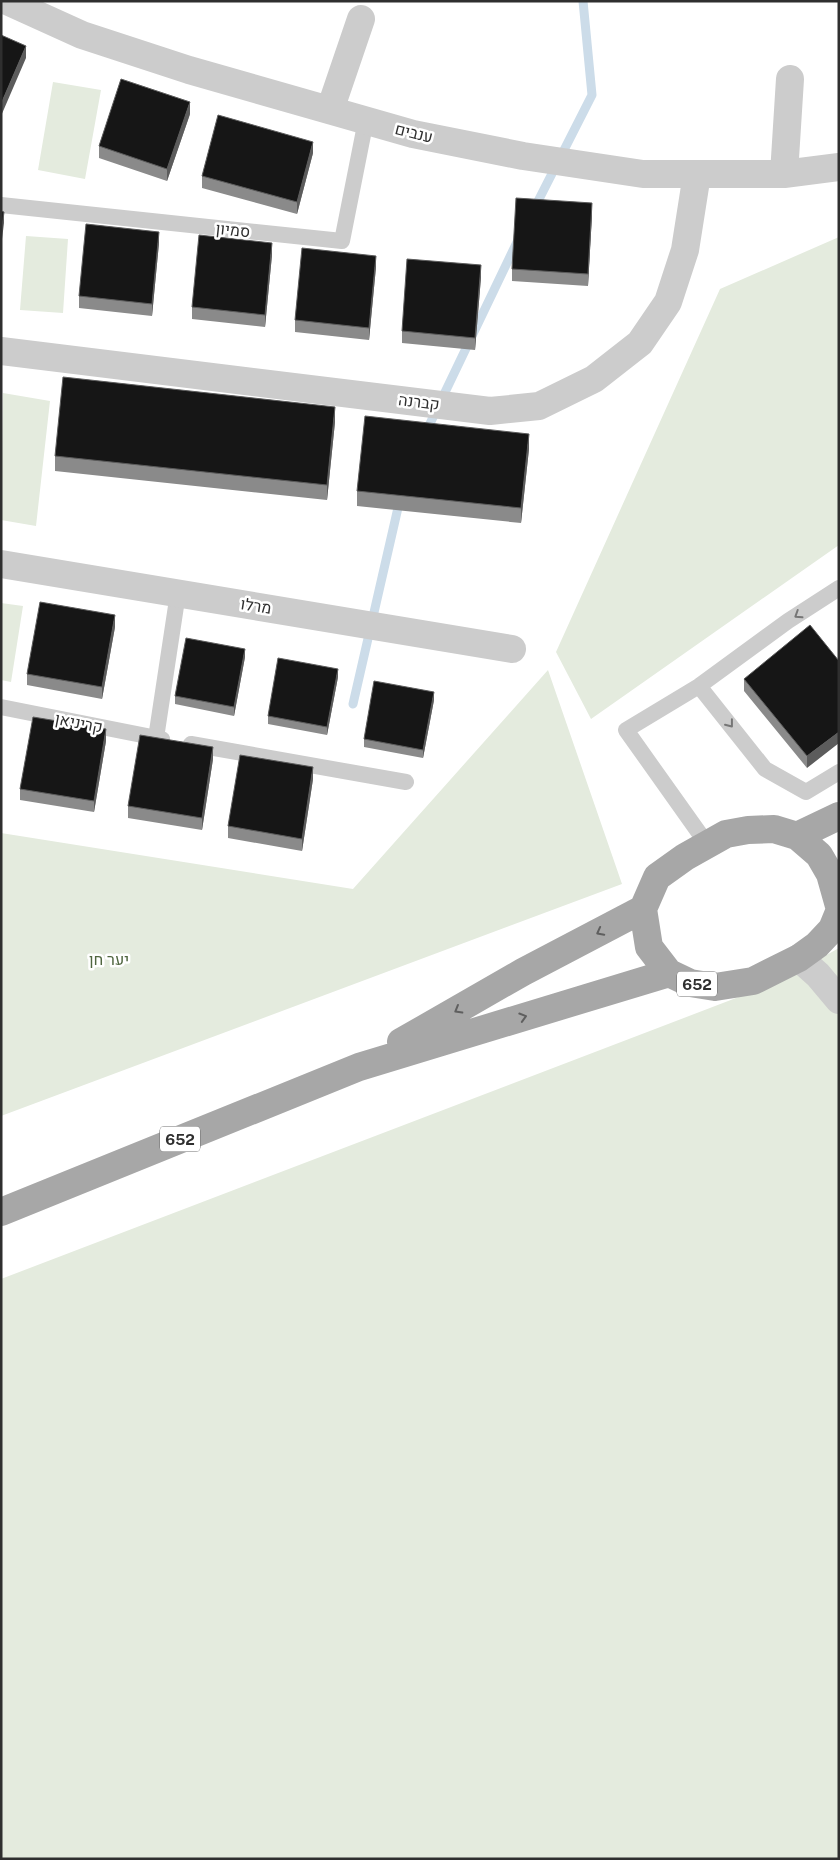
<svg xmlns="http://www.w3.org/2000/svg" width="840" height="1860" viewBox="0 0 840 1860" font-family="'Public Sans',Heebo,sans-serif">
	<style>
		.green { fill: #e4ebde }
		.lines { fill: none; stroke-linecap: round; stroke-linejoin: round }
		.stream { stroke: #ccdce9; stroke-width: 9 }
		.service { stroke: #ccc; stroke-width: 16 }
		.minor { stroke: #ccc; stroke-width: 28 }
		.primary { stroke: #a7a7a7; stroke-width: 28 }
		.wall { fill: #8a8a8a }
		.shaded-wall { fill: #5c5c5c }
		.building { fill: #161616; stroke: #5c5c5c }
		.oneway { stroke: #767676 }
		.oneway2 { stroke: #5f5f5f }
		.labels { text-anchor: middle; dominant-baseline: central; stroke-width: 5; stroke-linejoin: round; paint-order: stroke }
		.shield { fill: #fff; stroke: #6d6d6d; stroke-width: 1 }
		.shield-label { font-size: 15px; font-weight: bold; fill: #2f2f2f }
		.street-label { font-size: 16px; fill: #2f2f2f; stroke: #fff }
		.park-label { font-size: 16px; fill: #506640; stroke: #fff }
	</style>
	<rect width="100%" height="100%" fill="#fff"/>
	<path class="green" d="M53 82 101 90 85 179 38 170Z
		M26 236 68 239 63 313 20 310Z
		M839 237V545L591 719 556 652 720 289Z
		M3 393 50 401 36 526 1 520Z
		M1 603 23 606 11 682 1 680Z
		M548 670 622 884 1 1116V833L353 889Z
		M839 948V1859H1V1279L778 982Z"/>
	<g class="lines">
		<path class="stream" d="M534 209 592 95 583 1
			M425 434 518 240
			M353 704 400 499"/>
		<path class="service" d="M1 205 342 241 366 120
			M699 686 765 769 806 792 839 772
			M1 707 162 739
			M156 738 178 593
			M191 744 406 782
			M707 844 626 730 699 686 788 621 839 588"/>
		<path class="minor" d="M7 1 82 35 189 70 413 134 523 156 643 174H784L839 167
			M330 110 361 19
			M784 174 790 79
			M1 351 490 411 539 406 594 379 640 343 668 302 685 250 697 174
			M1 564 512 649
			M799 958 818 975 839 1000"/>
		<path class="primary" d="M797 836 839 816
			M839 906 830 874 819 855 797 836 774 829 748 830 726 834 685 857 657 877 643 909 649 947 669 973 690 983 715 987 753 981 799 958 817 945 832 929 839 912
			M401 1042 523 972 643 909
			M1 1212 359 1067 669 973"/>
	</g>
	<path class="wall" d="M190 114 167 181 99 158V146Z
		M313 153 297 214 202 188V176Z
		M592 215 588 286 512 281V269Z
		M159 243 152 316 79 308V296Z
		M272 255 265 327 192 319V307Z
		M376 267 369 340 295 332V320Z
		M481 277 475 350 402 343V331Z
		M335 422 327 500 55 471V456Z
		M529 449 521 523 357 506V491Z
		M115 627 102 699 27 685V674Z
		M245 657 234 716 175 704V696Z
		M839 661 807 768 744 691V679Z
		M338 677 327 735 268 724V716Z
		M434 700 423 758 364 747V739Z
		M106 741 94 812 20 800V789Z
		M213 759 202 830 128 818V806Z
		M313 779 302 851 228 838V826Z"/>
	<path class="shaded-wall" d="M26 46V58L1 116V104Z
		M190 102V114L167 181V169Z
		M313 142V153L297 214V202Z
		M592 203V215L588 286V274Z
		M4 212V223L1 247V235Z
		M159 232V243L152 316V304Z
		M272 243V255L265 327V315Z
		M376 256V267L369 340V328Z
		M481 265V277L475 350V338Z
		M335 407V422L327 500V485Z
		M529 434V449L521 523V508Z
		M115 615V627L102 699V687Z
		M245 649V657L234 716V707Z
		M338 669V677L327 735V727Z
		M434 692V700L423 758V750Z
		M106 729V741L94 812V801Z
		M839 732V743L807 768V756Z
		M213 747V759L202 830V818Z
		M313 767V779L302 851V839Z"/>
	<path class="building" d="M1 35 26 46 1 104Z
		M121 79 190 102 167 169 99 146Z
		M218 115 313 142 297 202 202 176Z
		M516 198 592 203 588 274 512 269Z
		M1 211 4 212 1 235Z
		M86 224 159 232 152 304 79 296Z
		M199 235 272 243 265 315 192 307Z
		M302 248 376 256 369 328 295 320Z
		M407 259 481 265 475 338 402 331Z
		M63 377 335 407 327 485 55 456Z
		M365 416 529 434 521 508 357 491Z
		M40 602 115 615 102 687 27 674Z
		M810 625 839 661V732L807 756 744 679Z
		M186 638 245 649 234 707 175 696Z
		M278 658 338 669 327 727 268 716Z
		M374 681 434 692 423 750 364 739Z
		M33 717 106 729 94 801 20 789Z
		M140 735 213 747 202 818 128 806Z
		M240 755 313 767 302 839 228 826Z"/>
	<defs><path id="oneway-chevron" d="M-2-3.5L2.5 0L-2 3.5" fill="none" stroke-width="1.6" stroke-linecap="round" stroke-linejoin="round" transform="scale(1.25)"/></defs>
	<g class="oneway">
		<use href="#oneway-chevron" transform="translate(798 615) rotate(147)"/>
		<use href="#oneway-chevron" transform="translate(730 724) rotate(52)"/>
	</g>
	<g class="oneway2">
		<use href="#oneway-chevron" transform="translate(600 932) rotate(152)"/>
		<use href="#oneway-chevron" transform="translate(458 1010) rotate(150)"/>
		<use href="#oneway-chevron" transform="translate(523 1017) rotate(-17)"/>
	</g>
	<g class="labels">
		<g class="shield">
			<rect x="677" y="971.5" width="40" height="25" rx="4"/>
			<rect x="160" y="1126.5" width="40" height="25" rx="4"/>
		</g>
		<g class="shield-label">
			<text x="697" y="984">652</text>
			<text x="180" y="1139">652</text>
		</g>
		<g class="street-label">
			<text transform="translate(414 133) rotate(14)">ענבים</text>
			<text transform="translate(233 230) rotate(6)">סמיון</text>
			<text transform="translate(419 402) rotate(7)">קברנה</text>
			<text transform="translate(256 606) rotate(9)">מרלו</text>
			<text transform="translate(79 723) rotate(11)">קריניאן</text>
		</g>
		<g class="park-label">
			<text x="109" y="959">יער חן</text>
		</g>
	</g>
	<rect width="840" height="1860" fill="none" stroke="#2f2f2f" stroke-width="5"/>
</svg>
